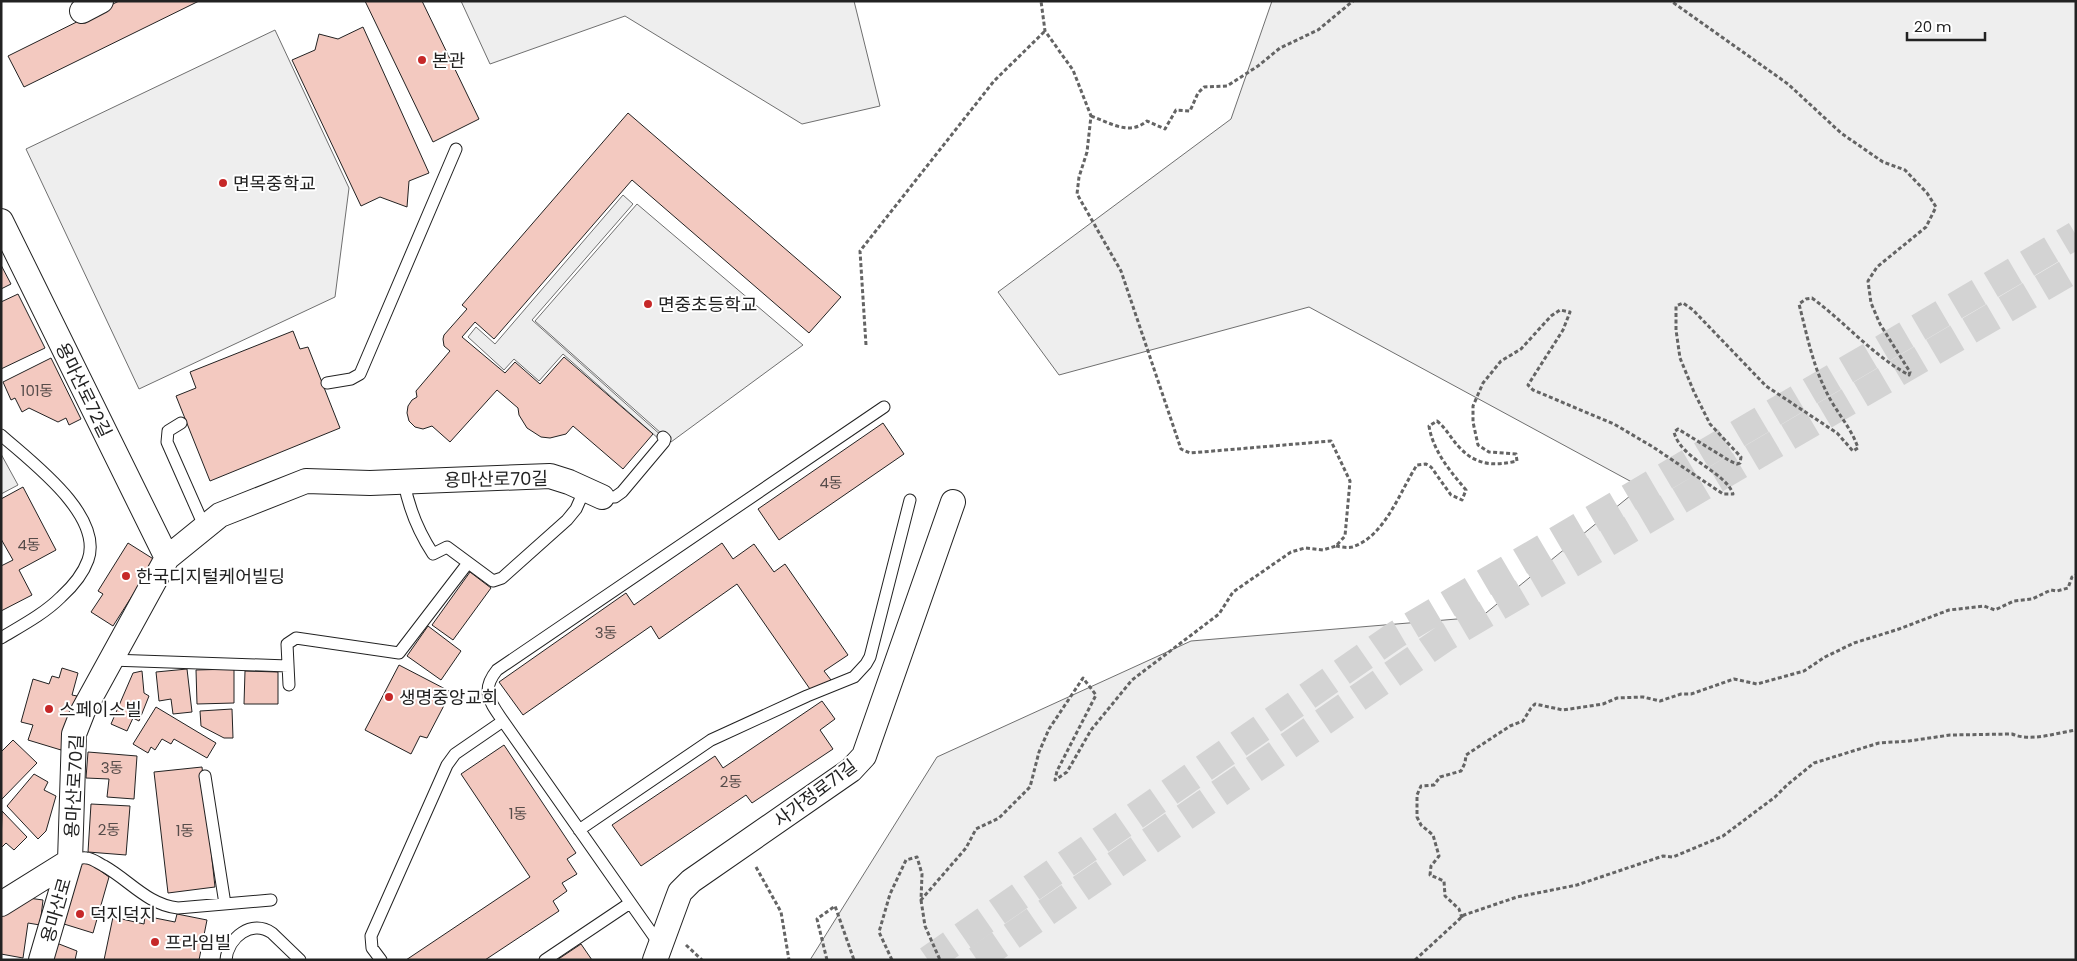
<svg xmlns="http://www.w3.org/2000/svg" width="2077" height="961" viewBox="0 0 2077 961" font-family="Poppins,'Noto Sans KR',sans-serif">
	<style>
		.green { fill: #eee; stroke: #6f6f6f }
		.parking { fill: #ededed; stroke: #6f6f6f }
		.building { fill: #f3c9c0; stroke: #222 }
		.lines { fill: none; stroke-linecap: round; stroke-linejoin: round }
		.secondary-tunnel { stroke: #d3d3d3; stroke-width: 28; stroke-dasharray: 28 14; stroke-linecap: butt }
		.service-casing { stroke: #222; stroke-width: 13 }
		.minor-casing { stroke: #222; stroke-width: 26 }
		.path { stroke: #646464; stroke-width: 3; stroke-dasharray: 4 2.5; stroke-linecap: butt }
		.service { stroke: #fff; stroke-width: 11 }
		.minor { stroke: #fff; stroke-width: 24 }
		.path-bridge { stroke: #646464; stroke-width: 3; stroke-dasharray: 4 2.5; stroke-linecap: butt }
		.poi-dot { fill: #c62828; stroke: #fff; stroke-width: 2 }
		.labels { text-anchor: middle; dominant-baseline: central; stroke-width: 4; stroke-linejoin: round; paint-order: stroke }
		.number-label { font-size: 15px; fill: #564c4a }
		.poi-label { font-size: 18px; fill: #222; stroke: #fff; text-anchor: start }
		.street-label { font-size: 18px; fill: #222; stroke: #fff }
	</style>
	<rect width="100%" height="100%" fill="#fff"/>
	<path class="green" d="M461 1H854L880 106 802 124 625 16 490 64Z
		M1272 1H2076V960H810L937 757 1191 641 1481 617 1641 487 1309 307 1059 375 998 292 1231 119Z
		M275 30 349 188 335 297 139 389 26 149Z
		M637 204 803 345 671 442 535 321Z"/>
	<path class="parking" d="M623 195 633 204 532 320 663 437 660 440 563 354 539 381 514 359 504 370 468 337 476 327 495 344Z
		M1 454 18 485 1 494Z"/>
	<path class="building" d="M119 1H199L24 87 8 56Z
		M365 1H422L479 119 433 142Z
		M363 27 429 173 409 181 407 207 380 197 361 206 292 60 315 50 319 34 338 39Z
		M628 113 841 297 809 333 632 180 494 339 475 322 462 337 505 373 515 362 540 384 564 357 653 434 623 469 573 426 566 434 550 438 541 437 527 428 519 415 518 408 497 390 450 442 432 426 423 429 415 427 409 421 407 413 408 406 412 400 417 397 416 391 450 351 444 346 443 339 444 335 467 309 462 305Z
		M1 265 11 284 1 289Z
		M18 294 45 348 1 369V302Z
		M293 331 300 349 308 347 340 428 210 481 176 396 196 388 190 372Z
		M51 358 81 419 69 425 66 418 58 422 29 408 22 412 15 398 11 400 3 382Z
		M883 423 904 454 779 540 758 509Z
		M23 487 56 550 19 570 32 595 1 611V566L13 560 1 539V499Z
		M128 543 155 560 113 626 91 612 103 594 98 591Z
		M722 543 733 559 754 544 774 572 785 564 848 655 824 671 831 680 812 692 737 584 659 639 651 626 523 715 499 682 626 593 634 605Z
		M470 572 491 588 453 640 432 625Z
		M428 626 461 651 441 680 407 656Z
		M399 665 451 692 427 738 420 736 411 754 365 730Z
		M62 668 78 673 72 695 77 696 61 750 28 740 33 725 21 722 33 679 49 684 52 676 59 678Z
		M187 669 192 712 173 714 171 699 159 701 156 672Z
		M234 669V703L197 704 196 670Z
		M142 671 144 693 149 696 139 721 133 718 127 731 111 724 133 673Z
		M245 671 278 672V704H244Z
		M822 701 835 719 820 730 833 749 752 803 746 795 641 866 612 825 715 756 723 768Z
		M156 707 216 743 207 758 174 739 171 744 162 739 155 750 151 747 148 753 133 744Z
		M232 709 233 738H224L201 726 200 711Z
		M13 740 37 763 1 800V752Z
		M504 745 576 853 567 859 577 874 562 883 567 891 553 901 559 911 485 960H406L530 877 461 774Z
		M88 752 137 756 134 799 107 797 109 779 86 778Z
		M202 767 215 887 168 893 154 772Z
		M34 774 48 782 44 790 56 796 46 831 38 839 7 806Z
		M91 804 130 806 126 855 88 852Z
		M2 811 27 837 14 850 6 843 1 848Z
		M82 861 91 864 109 877 93 933 64 924Z
		M21 897 43 900 40 925 28 923 23 958 1 954V915Z
		M177 914 207 920 199 960H104L113 917 144 924 145 916 175 922Z
		M54 942 77 951 75 960H47Z
		M581 944 592 960H557Z"/>
	<g class="lines">
		<path class="secondary-tunnel" d="M928 960 1397 634 2076 235
			M977 960 1445 638 2076 268"/>
		<defs>
			<path id="service" d="M327 383 351 379 360 374 456 149
				M181 423 168 431 167 442 205 528
				M1 435C30 461 104 515 88 560 83 574 72 587 61 597 44 614 21 626 1 638
				M404 482C409 510 418 531 433 554L447 547 493 581 502 578 567 520 576 509 585 489
				M602 497H615L622 492 664 442 665 439 663 437
				M111 660 288 666
				M289 685 287 644 296 638 399 653 468 563
				M503 721C490 702 480 691 497 670L884 407
				M205 776 225 904
				M579 830 711 740 807 696 854 677 866 664 870 657 910 500
				M70 861C75 860 81 857 86 858 92 858 98 863 104 866 129 880 148 905 178 908L271 900
				M226 960C228 937 252 919 272 933L300 960
				M381 960 372 948 371 936 447 765 455 754 503 721 660 945
				M545 960 630 903"/>
			<path id="minor" d="M82 11 101 1
				M1 221 167 558
				M1 904 70 861 74 734 83 711 167 558 220 515 306 481 370 483 550 476 569 482 602 497
				M41 960 70 861
				M655 960 677 900 680 892 691 881 851 770 864 756 953 502"/>
		</defs>
		<use href="#service" class="service-casing"/>
		<use href="#minor" class="minor-casing"/>
		<path class="path" d="M1091 116C1111 123 1129 136 1147 121L1165 129 1176 110 1190 111 1198 93 1204 87 1227 86 1258 66 1280 48 1318 30 1353 1
			M866 345 860 251 994 81 1045 31
			M756 867 781 912 789 960
			M921 900 925 926 940 960
			M1462 918 1459 909 1445 896 1444 881 1430 875 1431 866 1439 856 1433 835 1421 825 1417 817V795L1421 786 1434 785 1440 777 1461 771 1465 763 1466 755 1510 726 1523 721 1531 708 1535 704 1563 710 1603 704 1617 698 1643 697 1660 701 1681 694H1691L1734 679 1757 684 1804 671 1825 657 1854 643 1899 629 1949 610 1984 606 1995 610 2014 601 2032 599 2051 590 2057 591 2068 588 2072 577 2076 575
			M686 945 702 960
			M827 960 817 919 835 906 854 960
			M892 960 879 932 890 894 906 860 917 857 922 874 921 900 966 848 976 829 999 818 1030 787 1039 752 1049 729 1083 678 1096 695 1057 771 1055 780 1067 772 1091 730 1132 680 1219 614 1233 592 1291 552 1305 548 1323 550 1336 546 1345 536 1350 481 1331 441 1190 453 1181 449 1121 271 1077 194 1079 177 1087 152 1091 116 1073 70 1045 31 1041 1
			M1415 960 1464 915 1517 897 1577 885 1663 856 1673 857 1723 836 1775 797 1787 785 1814 763 1879 743 1909 741 1950 735 2012 734C2031 742 2056 733 2076 730"/>
		<use href="#service" class="service"/>
		<use href="#minor" class="minor"/>
		<path class="path-bridge" d="M1336 546C1341 547 1348 548 1352 547 1385 537 1400 491 1417 465L1426 464 1431 467 1451 495 1462 500 1466 490C1450 471 1433 451 1429 426L1437 421C1447 429 1451 439 1460 448 1477 466 1495 466 1517 461L1516 454 1489 452 1478 445 1473 422V406L1483 383 1501 361 1521 349 1551 316 1560 310 1570 312 1563 330 1528 385 1533 390 1614 424 1653 447 1723 494H1733C1725 471 1681 460 1674 432L1678 429 1730 461 1737 464 1740 463 1741 457 1710 424 1694 392 1680 358 1676 330V306L1683 303 1693 310 1766 386 1837 433 1853 451 1858 448C1852 429 1837 413 1828 395 1813 367 1807 335 1799 304L1806 299 1812 298C1845 322 1872 355 1909 375L1910 372 1880 324 1871 303 1868 281 1877 267 1926 227 1936 207 1927 193 1905 170 1883 162 1841 133 1788 84 1671 1"/>
	</g>
	<g class="poi-dot">
		<circle cx="422" cy="60" r="5"/>
		<circle cx="223" cy="183" r="5"/>
		<circle cx="648" cy="304" r="5"/>
		<circle cx="126" cy="576" r="5"/>
		<circle cx="389" cy="697" r="5"/>
		<circle cx="49" cy="709" r="5"/>
		<circle cx="80" cy="914" r="5"/>
		<circle cx="155" cy="942" r="5"/>
	</g>
	<g class="labels">
		<g class="number-label">
			<text x="37" y="390">101동</text>
			<text x="831" y="482">4동</text>
			<text x="29" y="544">4동</text>
			<text x="606" y="632">3동</text>
			<text x="112" y="767">3동</text>
			<text x="731" y="781">2동</text>
			<text x="518" y="813">1동</text>
			<text x="109" y="829">2동</text>
			<text x="185" y="830">1동</text>
		</g>
		<g class="poi-label">
			<text x="432" y="60">본관</text>
			<text x="233" y="183">면목중학교</text>
			<text x="658" y="304">면중초등학교</text>
			<text x="136" y="576">한국디지털케어빌딩</text>
			<text x="399" y="697">생명중앙교회</text>
			<text x="59" y="709">스페이스빌</text>
			<text x="90" y="914">덕지덕지</text>
			<text x="165" y="942">프라임빌</text>
		</g>
		<g class="street-label">
			<text transform="translate(84 390) rotate(64)">용마산로72길</text>
			<text transform="translate(496 479) rotate(-1)">용마산로70길</text>
			<text transform="translate(74 786) rotate(-87)">용마산로70길</text>
			<text transform="translate(815 793) rotate(-37)">사가정로71길</text>
			<text transform="translate(56 910) rotate(-74)">용마산로</text>
		</g>
	</g>
	<rect width="2077" height="961" fill="none" stroke="#222222" stroke-width="5"/>
	<path d="M1907 32v8h78v-8" fill="none" stroke="#222222" stroke-width="2.5"/>
	<text x="1914" y="32" font-size="15" fill="#222222" stroke="#ffffff" stroke-width="4" paint-order="stroke">20 m</text>
</svg>
